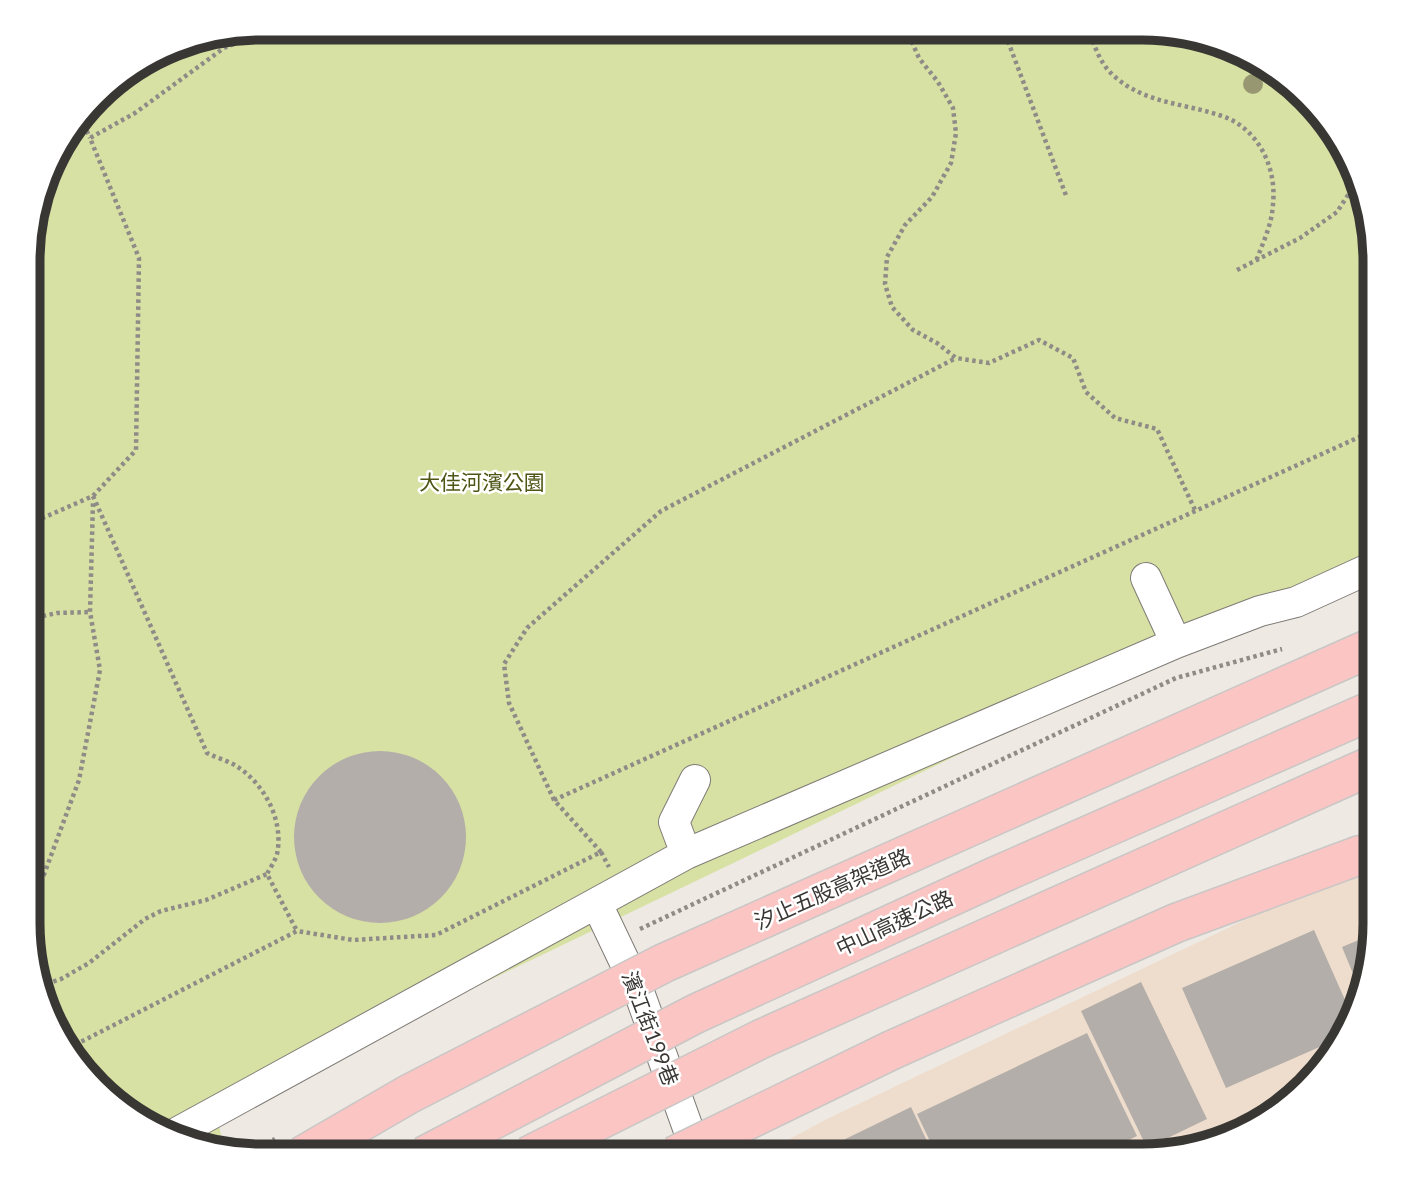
<svg xmlns="http://www.w3.org/2000/svg" width="1403" height="1184" viewBox="0 0 1403 1184" font-family="Lato,'Noto Sans TC',sans-serif">
	<style>
		.industrial { fill: #edc }
		.green { fill: #d8e1a4 }
		.building { fill: #b3aea9 }
		.lines { fill: none; stroke-linecap: round; stroke-linejoin: round }
		.minor-casing { stroke: #7f7b76; stroke-width: 32 }
		.highway-casing { stroke: #c8c7c6; stroke-width: 41 }
		.path { stroke: #8f8b87; stroke-width: 4.5; stroke-dasharray: 3.5 3.5; stroke-linecap: butt }
		.minor { stroke: #fff; stroke-width: 30 }
		.highway { stroke: #fbc5c4; stroke-width: 38 }
		.highway-bridge-casing { stroke: #c8c7c6; stroke-width: 41; stroke-linecap: butt }
		.highway-bridge { stroke: #fbc5c4; stroke-width: 38 }
		.tree { fill: #979872 }
		.labels { text-anchor: middle; dominant-baseline: central; stroke-width: 5; stroke-linejoin: round; paint-order: stroke }
		.park-label { font-size: 21px; fill: #4f5515; stroke: #fff }
		.street-label { font-size: 21px; fill: #393734; stroke: #fff }
		.rim { fill: none; stroke: #393734; stroke-width: 9 }
	</style>
	<rect width="100%" height="100%" fill="#eee9e3"/>
	<path class="industrial" d="M1375 858V923L1357 1013 1306 1088 1232 1138 1157 1156H758L827 1119Z"/>
	<path class="green" d="M261 28H1157L1245 52 1307 97 1351 158 1374 245 1375 573 1045 713 307 1068 218 1121 223 1144 217 1147 171 1138 96 1087 46 1013 29 939 30 230 59 145 108 86 186 40Z"/>
	<path class="building" d="M294 837a86 86 0 1 1 172 0a86 86 0 1 1-172 0Z
		M1314 930 1353 1018 1340 1038 1226 1088 1182 988Z
		M1373 934 1368 956 1361 993 1342 947Z
		M1141 982 1207 1119 1147 1148 1081 1011Z
		M1087 1033 1137 1136 1096 1156H937L917 1114Z
		M911 1107 934 1156H833L829 1147Z"/>
	<g class="lines">
		<defs>
			<path id="minor" d="M1146 578 1176 643
				M686 854 674 822 695 780
				M597 904 639 992 698 1156
				M169 1137 686 854 1176 643 1260 611 1296 602 1375 566"/>
			<path id="highway" d="M892 1050 1176 923 1360 855 1375 853"/>
		</defs>
		<use href="#minor" class="minor-casing"/>
		<use href="#highway" class="highway-casing"/>
		<path class="path" d="M914 28 911 40 919 58 938 82 953 108 956 133 951 163 932 197 905 225 887 257 885 284 892 307 913 330 937 343 956 358 989 363 1039 340 1073 358 1086 392 1115 418 1157 429 1195 510
			M1003 28 1067 198
			M1088 28C1094 45 1100 64 1114 76 1144 103 1182 103 1219 115 1257 126 1277 166 1273 204 1272 224 1263 243 1256 261
			M81 118 90 138
			M1237 270 1300 238 1337 212 1357 181
			M93 496 207 753C217 758 229 761 238 767 265 785 284 821 277 854 275 861 270 868 267 874L297 931
			M29 524 93 496 136 450 139 258 90 138 135 113 224 48 272 28
			M29 619 57 613 90 612
			M554 800 1375 430
			M601 852 554 800 509 703 504 664 527 628 661 511 956 358
			M29 915 79 780 100 670 90 612 93 501
			M640 929 1176 678 1282 649
			M40 986 61 979 89 963 145 919 161 911 206 900 267 874
			M69 1048 297 931 353 940 436 935 601 852 609 867
			M248 1153 275 1139"/>
		<use href="#minor" class="minor"/>
		<use href="#highway" class="highway"/>
		<defs>
			<path id="highway-bridge" d="M302 1156 409 1094 664 963 1375 646
				M424 1156 695 1014 996 876 1375 709
				M528 1156 761 1039 1375 764
				M674 1156 892 1050"/>
		</defs>
		<use href="#highway-bridge" class="highway-bridge-casing"/>
		<use href="#highway-bridge" class="highway-bridge"/>
	</g>
	<circle class="tree" cx="1253" cy="84" r="10"/>
	<g class="labels">
		<g class="park-label">
			<text x="482" y="481">大佳河濱公園</text>
		</g>
		<g class="street-label">
			<text transform="translate(832 888) rotate(-24)">汐止五股高架道路</text>
			<text transform="translate(894 922) rotate(-25)">中山高速公路</text>
			<text transform="translate(651 1028) rotate(69)">濱江街199巷</text>
		</g>
	</g>
	<path d="M0 0H1403V1184H0ZM261 40H1142A221 221 0 0 1 1363 261V923A221 221 0 0 1 1142 1144H261A221 221 0 0 1 40 923V261A221 221 0 0 1 261 40Z" fill="#fff" fill-rule="evenodd"/>
	<path class="rim" d="M261 40H1142A221 221 0 0 1 1363 261V923A221 221 0 0 1 1142 1144H261A221 221 0 0 1 40 923V261A221 221 0 0 1 261 40Z"/>
</svg>
